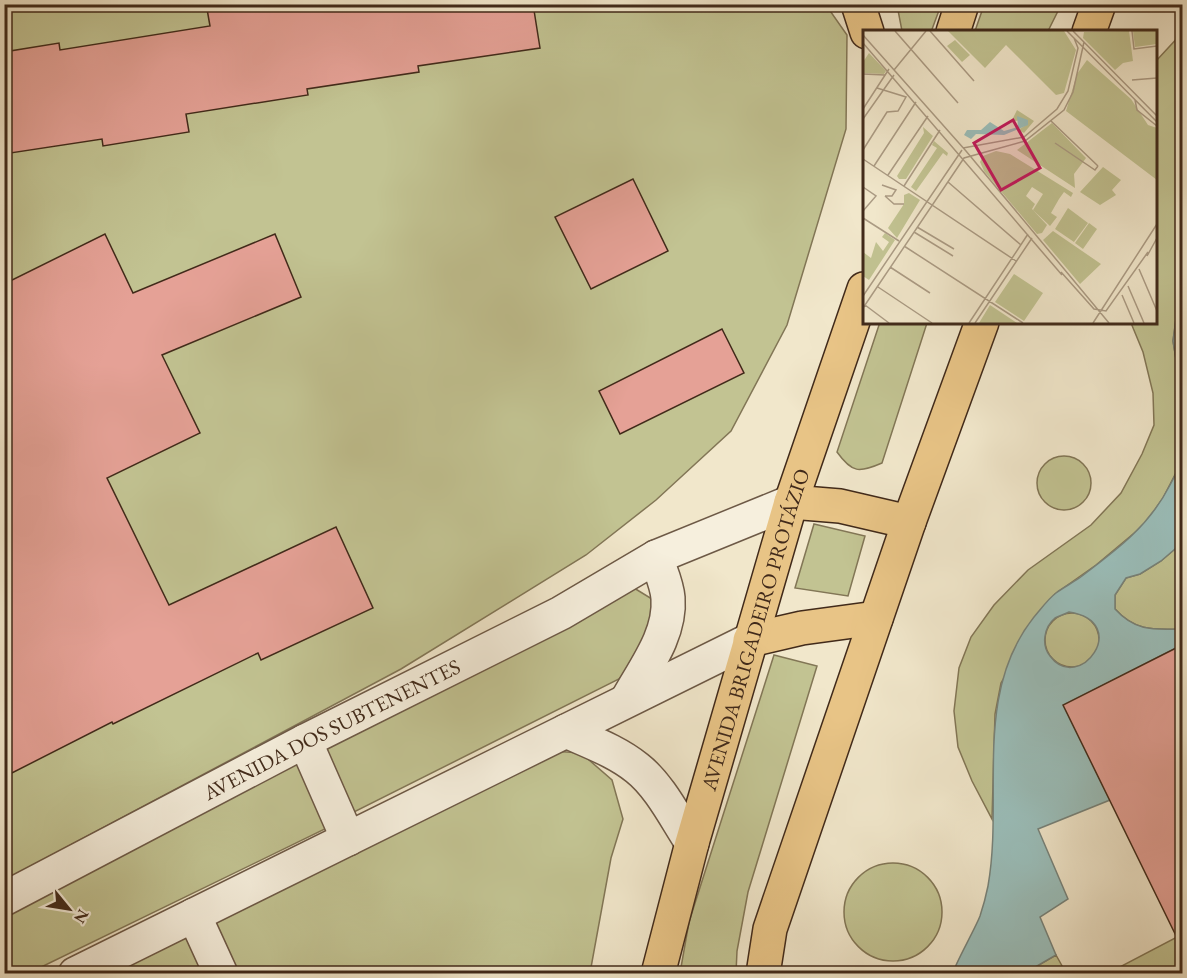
<svg xmlns="http://www.w3.org/2000/svg" width="1187" height="978" font-family="'EB Garamond',serif">
	<style>
		.green { fill: #c2c392; stroke: #827656; stroke-width: 1.5 }
		.water { fill: #9bbfbb; stroke: #77837b; stroke-width: 1.5; fill-rule: evenodd }
		.building { fill: #e5a196; stroke: #412a1a; stroke-width: 1.5 }
		.lines { fill: none; stroke-linecap: round; stroke-linejoin: round }
		.minor-casing { stroke: #6d5946; stroke-width: 36 }
		.major-casing { stroke: #412a1a; stroke-width: 36 }
		.minor { stroke: #f6efdd; stroke-width: 33 }
		.major { stroke: #e8c486; stroke-width: 33 }
		.labels { text-anchor: middle; dominant-baseline: central; stroke-width: 6; stroke-linejoin: round; paint-order: stroke }
		.street-label { font-size: 21px; fill: #412a1a; stroke: #f6efdd }
		.inset-road { fill: none; stroke: #ab9b84; stroke-width: 1.5 }
		.view { fill: #c2185b; fill-opacity: 0.15; stroke: #c2185b; stroke-width: 3 }
		.inset-edge { fill: none; stroke: #412a1a; stroke-width: 3 }
	</style>
	<rect width="100%" height="100%" fill="#f1e7cb"/>
	<filter id="stains"><feTurbulence type="fractalNoise" baseFrequency=".00333" numOctaves="4"/><feColorMatrix values="0 0 0 0 .2 0 0 0 0 .09 0 0 0 0 .02 0 0 0 .5 -.17"/></filter>
	<radialGradient id="worn" r=".72"><stop offset=".6" stop-color="#630" stop-opacity="0"/><stop offset="1" stop-color="#630" stop-opacity=".3"/></radialGradient>
	<!-- green -->
	<path class="green" d="M5,5h821l21,30 -1,94 -59,196 -56,106 -75,69 -70,55 -185,114 -396,211z
		M897,5v-1l44,1 -10,27 -29,-1z
		M984,5v-1l77,1 -13,26h-73z
		M1182,33v260l-3,4 -6,44 9,55 -1,67 -18,35 -18,26 -49,41 -41,29 -54,89 -6,31 -3,105 -20,-38 -14,-34 -4,-36 5,-43 12,-31 23,-32 34,-35 63,-45 30,-32 21,-39 12,-29 -1,-32 -10,-41 -12,-29 25,-1v-261z
		M880,322l47,1 -45,140c-23,10 -30,10 -45,-11z
		M1037 483a27 27 0 1 1 54 0a27 27 0 1 1-54 0Z
		M814,524l51,12 -17,60 -53,-8z
		M1182,543v83l-4,3c-27,1 -44,1 -63,-20v-14l11,-17 14,-4 21,-13z
		M634,588l18,11 5,25 -17,31 -21,24 -269,135 -32,-70z
		M1045 640a27 27 0 1 1 54 0a27 27 0 1 1-54 0Z
		M774,655l43,11 -69,226 -11,59 -1,22h-56l9,-51z
		M552,751l29,2 31,27 11,39 -12,39 -21,115 -479,1z
		M296,759l35,67 -302,147 -24,1v-63z
		M844 912a49 49 0 1 1 98 0a49 49 0 1 1-98 0Z
		M1177,937l5,11v25l-69,1 -1,-3z
		M1056,955l10,18h-41z"/>
	<!-- water -->
	<path class="water" d="M1182,293v103l-9,-55 6,-44z
		M1182,456v87l-21,18 -21,13 -14,4 -11,17v14c19,21 36,21 63,20l4,-3v19l-118,60 46,95 -72,29 30,70 -28,18 16,38 -31,18h-72c0,-5 23,-46 27,-57 3,-9 6,-20 8,-30 16,-90 -16,-191 46,-269 7,-8 14,-18 22,-24 8,-6 18,-11 26,-17 36,-27 67,-50 88,-91 5,-9 10,-19 12,-29zM1069,612c64,10 10,83 -19,44 -9,-11 -6,-29 5,-38 4,-2 10,-4 14,-6z"/>
	<!-- building -->
	<path class="building" d="M234,4h299l7,44 -122,18 1,6 -112,17 1,6 -122,19 3,18 -86,14 -1,-7 -98,15v-102l55,-9 1,7 150,-24 -3,-17z
		M633,179l35,72 -77,38 -36,-72z
		M105,234l28,59 142,-59 26,63 -139,58 38,78 -93,45 62,127 167,-78 37,81 -112,52 -3,-7 -145,71 -1,-2 -108,55v-493z
		M722,329l22,44 -124,61 -21,-43z
		M1182,645v303l-119,-243z"/>
	<g class="lines">
		<!-- minor casing -->
		<g class="minor-casing">
			<g id="minor">
				<path d="M627,700c17,-31 44,-65 41,-102 -1,-14 -8,-28 -12,-41"/>
				<path d="M566,731c24,11 50,20 71,37 23,18 39,51 55,75"/>
				<path d="M305,741l43,98"/>
				<path id="s1" d="M4,899l301,-158 256,-128 95,-56 135,-55"/>
				<path d="M194,915l27,59"/>
				<path d="M75,974l675,-334"/>
			</g>
		</g>
		<!-- major casing -->
		<g class="major-casing">
			<g id="major">
				<path d="M858,4l9,28"/>
				<path d="M953,32l9,-28"/>
				<path d="M1089,32l10,-28"/>
				<path d="M791,502l49,4 69,16"/>
				<path d="M750,640l52,-12 74,-10"/>
				<path id="s2" d="M658,974l34,-131 99,-341 73,-213"/>
				<path d="M763,974l7,-45 139,-407 73,-200"/>
			</g>
		</g>
		<!-- minor -->
		<use href="#minor" class="minor"/>
		<!-- major -->
		<use href="#major" class="major"/>
	</g>
	<g class="labels">
		<!-- street labels -->
		<g class="street-label">
			<text stroke="none"><textPath href="#s2" startOffset="358">AVENIDA BRIGADEIRO PROTÁZIO</textPath></text>
			<text stroke="none"><textPath href="#s1" startOffset="369">AVENIDA DOS SUBTENENTES</textPath></text>
		</g>
	</g>
	<!-- overview -->
	<g transform="translate(863 30)">
		<rect width="294" height="294" fill="#f1e7cb"/>
		<path d="M85,1h116l12,19 -12,43 -8,2 -50,-50 -21,23zM266,1l4,30 -10,2 -8,7 -32,-32 1,-6zM270,1h24v13l-22,3zM92,10l15,15 -8,7 -15,-16zM6,23l17,18 -2,3 -21,-1v-11zM224,30l44,39 17,26 9,3v52l-91,-69 11,-37zM154,80l17,11 -10,12 -6,-3 8,-5 -1,-6 -14,3zM189,93l34,35 -12,16 1,14 -58,-38zM60,97l10,9 -27,43h-7l-2,-3 27,-43zM71,111l14,12 -1,3 -4,-3 -27,38 -5,-4 26,-39 -5,-3zM133,121l14,3 63,39 -2,4 -7,-5 -5,7 -8,14 6,4 -7,9 -17,-16 10,-16 -11,-7 -6,9 9,8 -3,5 15,16 -5,8 -5,1 -53,-63 -4,-9 3,-6zM240,137l18,13 -9,10 4,5 -16,10 -20,-13zM46,163l11,7 -23,38 -9,-10 16,-24v-9zM205,178l20,15 -14,19 -19,-13zM226,193l8,6 -14,20 -8,-6zM190,201l48,33 -21,20 -37,-44zM22,203l10,7 -26,40 -6,-4v-24l8,6 5,-16 7,9 6,-9 -7,-5zM151,244l29,19 -19,28 -29,-19zM127,275l27,18h-38z" fill="#c2c392"/>
		<path d="M154,86l11,4v5l-24,10 -28,-1 -5,5 -7,-4 3,-5h14l9,-8 14,9 14,-4z" fill="#9bbfbb"/>
		<path class="inset-road" d="M32,1l63,72M67,1l44,50M204,1l90,91M210,1l84,85M269,1l2,18 23,-3M0,5l103,116 143,172M0,13l199,232M31,40l32,-39M0,44l22,1M269,50l25,-2M272,70l2,10 20,16M0,79l26,-40M0,89l31,-44M188,91l47,45M192,113l40,27 3,-4M100,118l61,-11 33,-28 11,-18 10,-43 -4,-10M0,120l24,-38 11,-1 8,-14 -29,-9M0,129l153,102M11,136l42,-64M25,145l40,-59M85,152l73,63M19,155l14,5 -4,6h-7M41,156l36,-56M0,157l13,9 -13,15M22,166l9,8h10M0,188l36,23M54,197l37,22M51,202l39,24M41,216l119,77M284,226l10,-18M27,237l40,26M276,239l18,42M198,242l33,37 12,2 42,-59M265,256l16,37M15,257l54,36M259,265l12,28M0,266l99,-146M2,275l24,18M0,278l101,-150 61,-17 39,-31 9,-18 11,-50M106,293l59,-89M112,293l57,-85M230,293l64,-99"/>
		<path class="view" d="M150,90l27,48 -39,22 -27,-47z"/>
		<rect width="294" height="294" class="inset-edge"/>
	</g>
	<!-- margin -->
	<rect width="1187" height="978" fill="none" stroke="#f1e7cb" stroke-width="24"/>
	<rect x="6" y="6" width="1175" height="966" fill="none" stroke="#412a1a" stroke-width="3"/>
	<rect x="12" y="12" width="1163" height="954" fill="none" stroke="#412a1a" stroke-width="1.5"/>
	<!-- north arrow -->
	<g transform="translate(69 909) rotate(120)" stroke="#f6efdd" stroke-width="4.5" paint-order="stroke">
	<path d="M0-4.5L10 22L0 15L-10 22Z" fill="#412a1a"/>
	<text y="-9" font-size="16" font-weight="bold" text-anchor="middle" fill="#412a1a">N</text>
	</g>
	<rect width="100%" height="100%" filter="url(#stains)"/>
	<rect width="100%" height="100%" fill="url(#worn)"/>
</svg>
